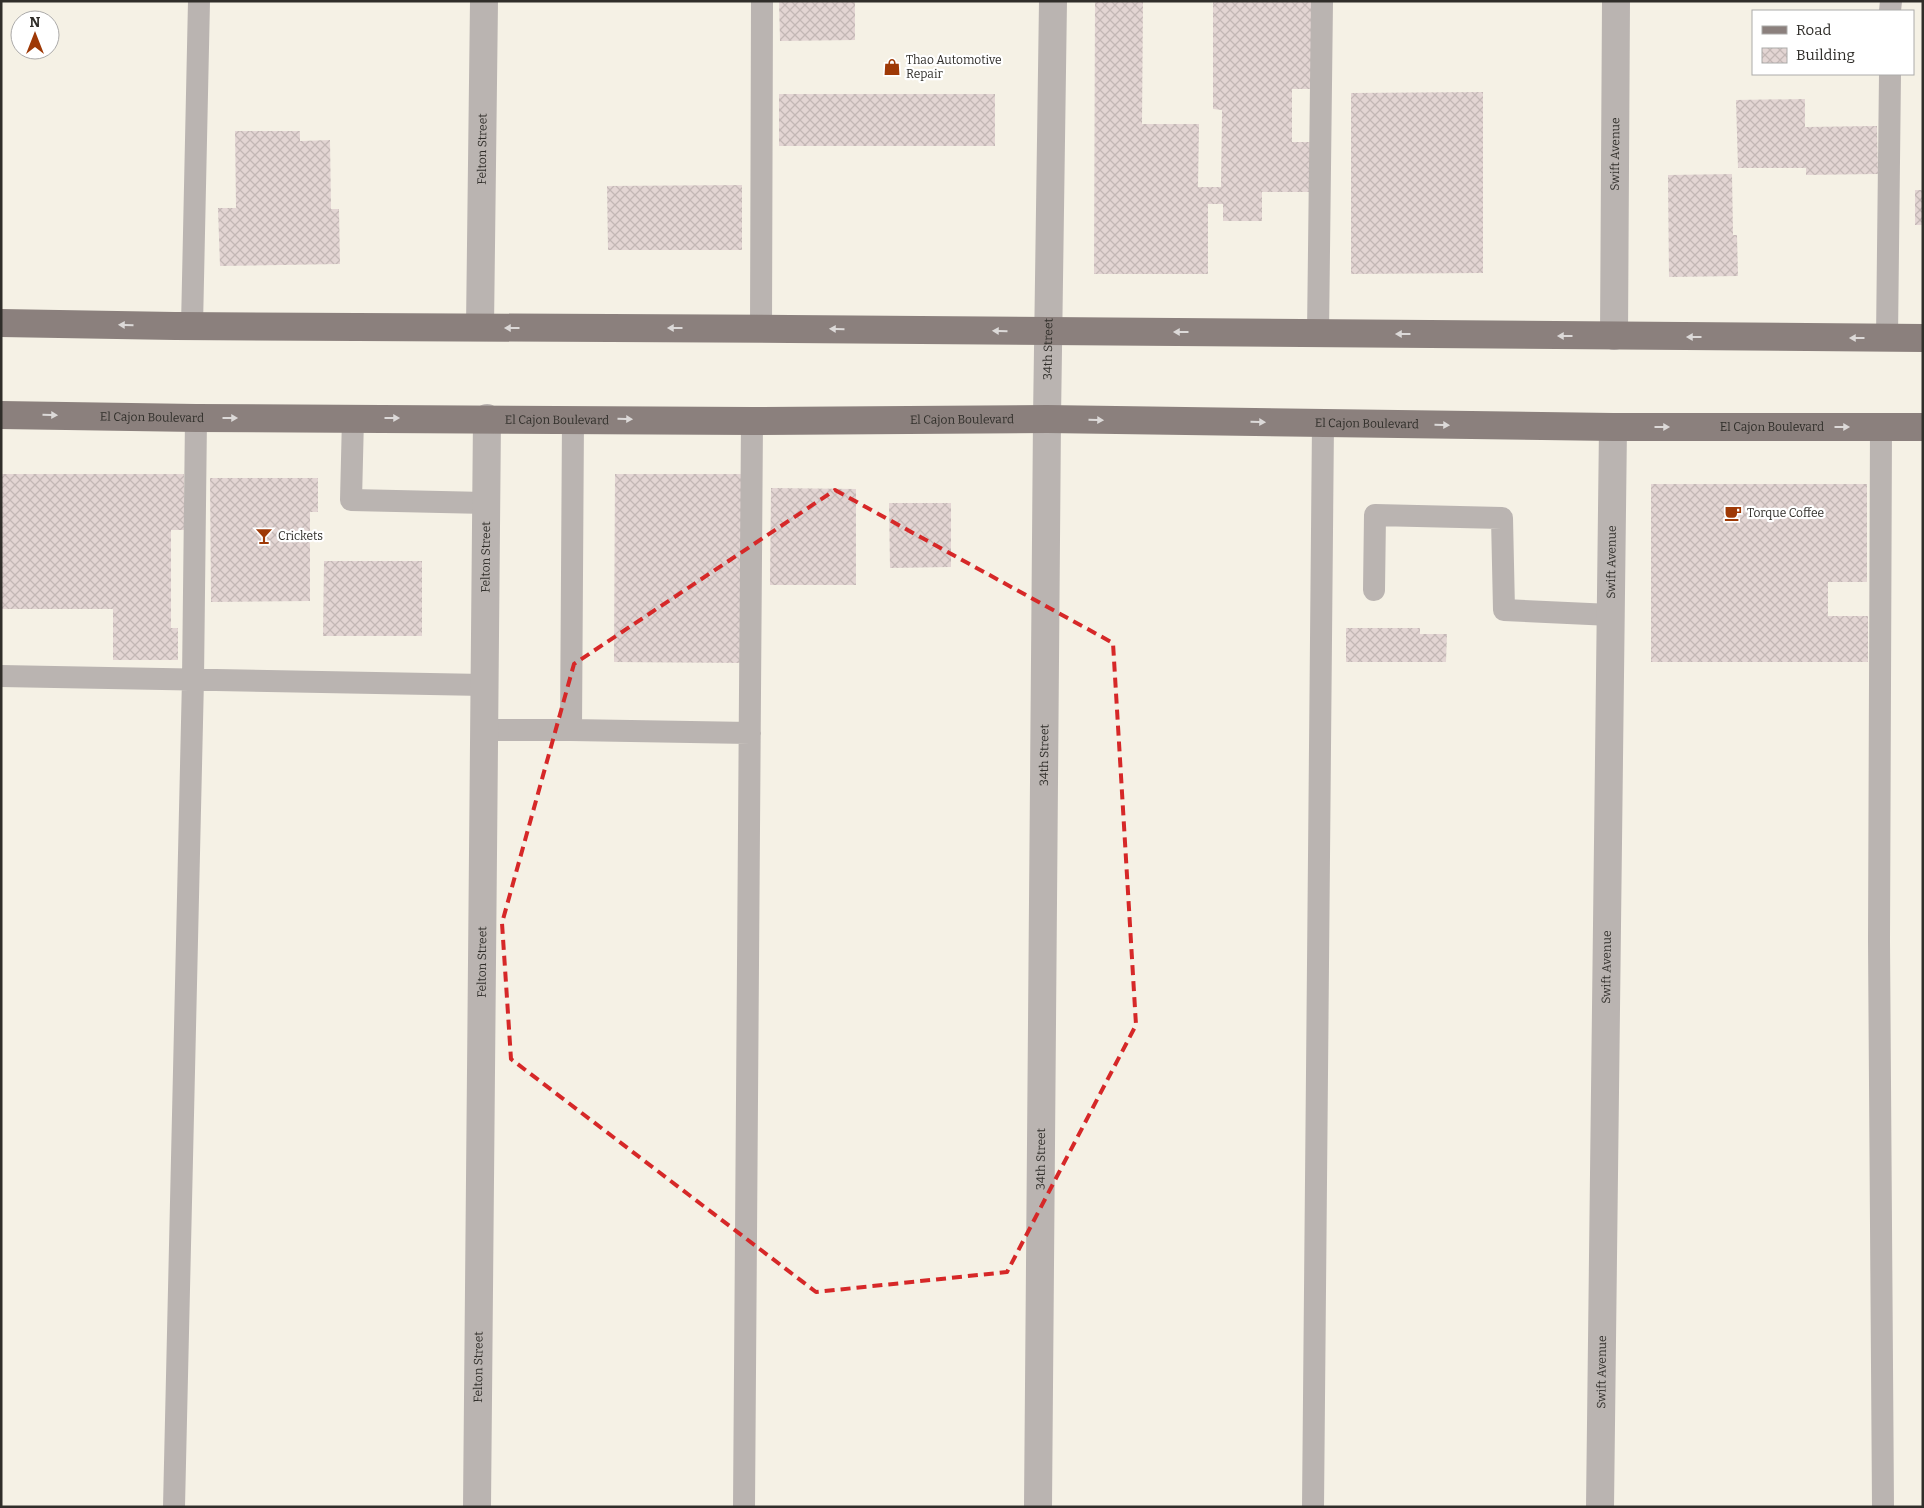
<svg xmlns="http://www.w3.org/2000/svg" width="1924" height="1508" font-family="Bitter,serif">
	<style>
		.building { fill: url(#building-cross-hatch) }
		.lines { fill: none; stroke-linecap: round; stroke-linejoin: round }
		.lane { stroke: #bab4b1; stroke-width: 22 }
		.street { stroke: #bab4b1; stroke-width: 28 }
		.primary { stroke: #8b807d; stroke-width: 28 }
		.oneway { fill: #dcd9d8 }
		.marked { fill: none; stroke: #d62828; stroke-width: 4; stroke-dasharray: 10 6; stroke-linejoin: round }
		.labels { text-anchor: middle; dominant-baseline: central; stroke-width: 4.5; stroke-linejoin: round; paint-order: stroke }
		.poi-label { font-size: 12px; fill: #302e2a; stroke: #fff; text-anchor: start }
		.street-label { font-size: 12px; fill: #302e2a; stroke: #fff }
	</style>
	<defs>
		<pattern id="building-cross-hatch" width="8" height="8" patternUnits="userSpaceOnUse" patternTransform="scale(1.25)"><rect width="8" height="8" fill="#e3d5d3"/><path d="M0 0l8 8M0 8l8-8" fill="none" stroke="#c3b7b5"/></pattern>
	</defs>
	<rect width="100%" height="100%" fill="#f5f1e5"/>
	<!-- building -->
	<path class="building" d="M779,1h76v39l-75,1z
		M1095,1h48l-1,123h57l-1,63h23l1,-77 -9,-1v-108h102v88h-23v53h22v50h-52v29h-39v-17h-15v70h-114z
		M1483,92v181l-132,1v-181z
		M779,94h216v52h-216z
		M1805,99v28l72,-1 1,48 -72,1v-7h-68l-2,-68z
		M235,131h65v10l30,-1 1,69h8l1,55 -120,2 -2,-58h18z
		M1732,174l1,61h4l1,41 -69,1 -1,-102z
		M742,185v65h-134l-1,-64z
		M1915,190h8v35h-8z
		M1,474h183v56h-13v98h7v32h-65v-51h-112z
		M615,474h132v189l-133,-1z
		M210,478h108v34h-8v89l-99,1z
		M1651,484h216v98h-39v34h40v46h-217z
		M771,488l85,1v96h-86z
		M889,503h62v64l-61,1z
		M324,561h98v75h-99z
		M1346,628h74v6h27l-1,28h-100z"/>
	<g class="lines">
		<!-- lane -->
		<path class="lane" d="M1890,11l1,-10
			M192,326l7,-325
			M761,329l1,-328
			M1318,334l4,-333
			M1887,338l3,-264
			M353,418l-2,82 135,3
			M573,419l-2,311 179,3
			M1881,427l-2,514 4,566
			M1374,590l1,-75 127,3 2,92 107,5
			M1,676l483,9
			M484,730h87
			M174,1507l19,-828 3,-261
			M744,1507l8,-1086
			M1313,1507l10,-1084"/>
		<!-- street -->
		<g class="street">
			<path id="s1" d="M480,327l4,-326"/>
			<path id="s2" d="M1614,336l2,-335"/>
			<path id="s3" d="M477,1507l10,-1089"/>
			<path id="s4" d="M1038,1507l9,-1088 6,-418"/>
			<path id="s5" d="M1600,1507l13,-1080"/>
		</g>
		<!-- primary -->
		<g class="primary">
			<path d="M1,323l174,3 615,3 1133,9"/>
			<path id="s6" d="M1,415l195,3 556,3 295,-2 566,8h310"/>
		</g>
	</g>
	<!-- one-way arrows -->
	<defs><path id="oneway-solid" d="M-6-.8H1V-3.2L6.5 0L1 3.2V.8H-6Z" transform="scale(1.25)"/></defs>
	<g class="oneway">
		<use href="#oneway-solid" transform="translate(126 325) rotate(-179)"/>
		<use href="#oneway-solid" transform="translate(512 328) rotate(-180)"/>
		<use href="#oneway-solid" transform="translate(675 328) rotate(-180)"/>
		<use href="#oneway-solid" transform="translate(837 329) rotate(-179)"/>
		<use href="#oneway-solid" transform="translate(1000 331) rotate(-179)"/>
		<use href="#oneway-solid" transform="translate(1181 332) rotate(-180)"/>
		<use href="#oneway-solid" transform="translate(1403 334) rotate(-180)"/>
		<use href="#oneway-solid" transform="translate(1565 336) rotate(-180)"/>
		<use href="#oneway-solid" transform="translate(1694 337) rotate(-180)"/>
		<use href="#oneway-solid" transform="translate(1857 338) rotate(-180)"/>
		<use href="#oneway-solid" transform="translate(50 415) rotate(1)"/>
		<use href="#oneway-solid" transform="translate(230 418)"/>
		<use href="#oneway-solid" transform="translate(392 418)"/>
		<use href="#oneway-solid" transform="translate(625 419) rotate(1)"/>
		<use href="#oneway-solid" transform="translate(1096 420) rotate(1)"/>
		<use href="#oneway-solid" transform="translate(1258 422) rotate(1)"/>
		<use href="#oneway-solid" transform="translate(1442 425) rotate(1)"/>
		<use href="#oneway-solid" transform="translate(1662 427)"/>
		<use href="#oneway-solid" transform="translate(1842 427)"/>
	</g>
	<!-- marked area -->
	<path class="marked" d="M835,490l278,153 23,382 -129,247 -191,20 -305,-233 -9,-136 72,-259z"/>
	<!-- icons -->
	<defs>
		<g id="shop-bare" transform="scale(1.35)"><path d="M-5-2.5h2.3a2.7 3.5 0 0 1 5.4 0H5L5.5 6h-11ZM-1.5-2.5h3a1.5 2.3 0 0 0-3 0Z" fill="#9e3906" stroke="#fff" stroke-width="2.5" paint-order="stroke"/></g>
		<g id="cafe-bare" transform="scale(1.35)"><path d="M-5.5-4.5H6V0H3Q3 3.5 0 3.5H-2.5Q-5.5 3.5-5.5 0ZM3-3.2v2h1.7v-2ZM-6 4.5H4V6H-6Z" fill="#9e3906" stroke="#fff" stroke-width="2.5" paint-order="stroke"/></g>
		<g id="bar-bare" transform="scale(1.35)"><path d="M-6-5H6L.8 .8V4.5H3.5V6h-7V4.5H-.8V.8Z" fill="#9e3906" stroke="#fff" stroke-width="2.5" paint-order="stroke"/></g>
	</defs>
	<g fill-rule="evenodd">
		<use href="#shop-bare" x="892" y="67"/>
		<use href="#cafe-bare" x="1733" y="513"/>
		<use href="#bar-bare" x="264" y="536"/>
	</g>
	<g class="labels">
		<!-- poi labels -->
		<g class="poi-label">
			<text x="906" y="60">Thao Automotive<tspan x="906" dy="14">Repair</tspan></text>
			<text x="1747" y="513">Torque Coffee</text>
			<text x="278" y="536">Crickets</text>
		</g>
		<!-- street labels -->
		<g class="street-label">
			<text stroke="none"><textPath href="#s1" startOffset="178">Felton Street</textPath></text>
			<text stroke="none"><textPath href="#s2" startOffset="182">Swift Avenue</textPath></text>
			<text stroke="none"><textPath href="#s4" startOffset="1158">34th Street</textPath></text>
			<text stroke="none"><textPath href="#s6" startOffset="151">El Cajon Boulevard</textPath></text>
			<text stroke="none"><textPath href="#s6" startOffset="556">El Cajon Boulevard</textPath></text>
			<text stroke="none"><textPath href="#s6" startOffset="961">El Cajon Boulevard</textPath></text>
			<text stroke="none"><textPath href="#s6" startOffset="1366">El Cajon Boulevard</textPath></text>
			<text stroke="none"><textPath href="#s6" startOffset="1771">El Cajon Boulevard</textPath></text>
			<text stroke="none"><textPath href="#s3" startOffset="950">Felton Street</textPath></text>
			<text stroke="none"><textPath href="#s5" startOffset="945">Swift Avenue</textPath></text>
			<text stroke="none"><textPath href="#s4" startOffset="752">34th Street</textPath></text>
			<text stroke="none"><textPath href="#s3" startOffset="545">Felton Street</textPath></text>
			<text stroke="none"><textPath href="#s5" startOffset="540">Swift Avenue</textPath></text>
			<text stroke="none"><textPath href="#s4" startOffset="348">34th Street</textPath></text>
			<text stroke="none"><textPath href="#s3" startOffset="140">Felton Street</textPath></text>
			<text stroke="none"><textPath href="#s5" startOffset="135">Swift Avenue</textPath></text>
		</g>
	</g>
	<!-- border -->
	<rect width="1924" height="1508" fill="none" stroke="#302e2a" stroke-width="5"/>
	<!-- legend -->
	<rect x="1752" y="10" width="162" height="65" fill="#ffffff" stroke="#acabaa"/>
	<rect x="1762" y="26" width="25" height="8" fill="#8b807d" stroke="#acabaa"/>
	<text x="1796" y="35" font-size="15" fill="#302e2a">Road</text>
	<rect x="1762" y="48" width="25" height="15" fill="url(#building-cross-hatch)" stroke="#acabaa"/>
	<text x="1796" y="60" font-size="15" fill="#302e2a">Building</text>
	<!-- north arrow -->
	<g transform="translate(35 35)"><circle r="24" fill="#ffffff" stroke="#acabaa"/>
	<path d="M0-4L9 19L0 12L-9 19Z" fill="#9e3906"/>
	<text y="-8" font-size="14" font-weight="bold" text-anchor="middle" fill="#302e2a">N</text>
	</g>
</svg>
